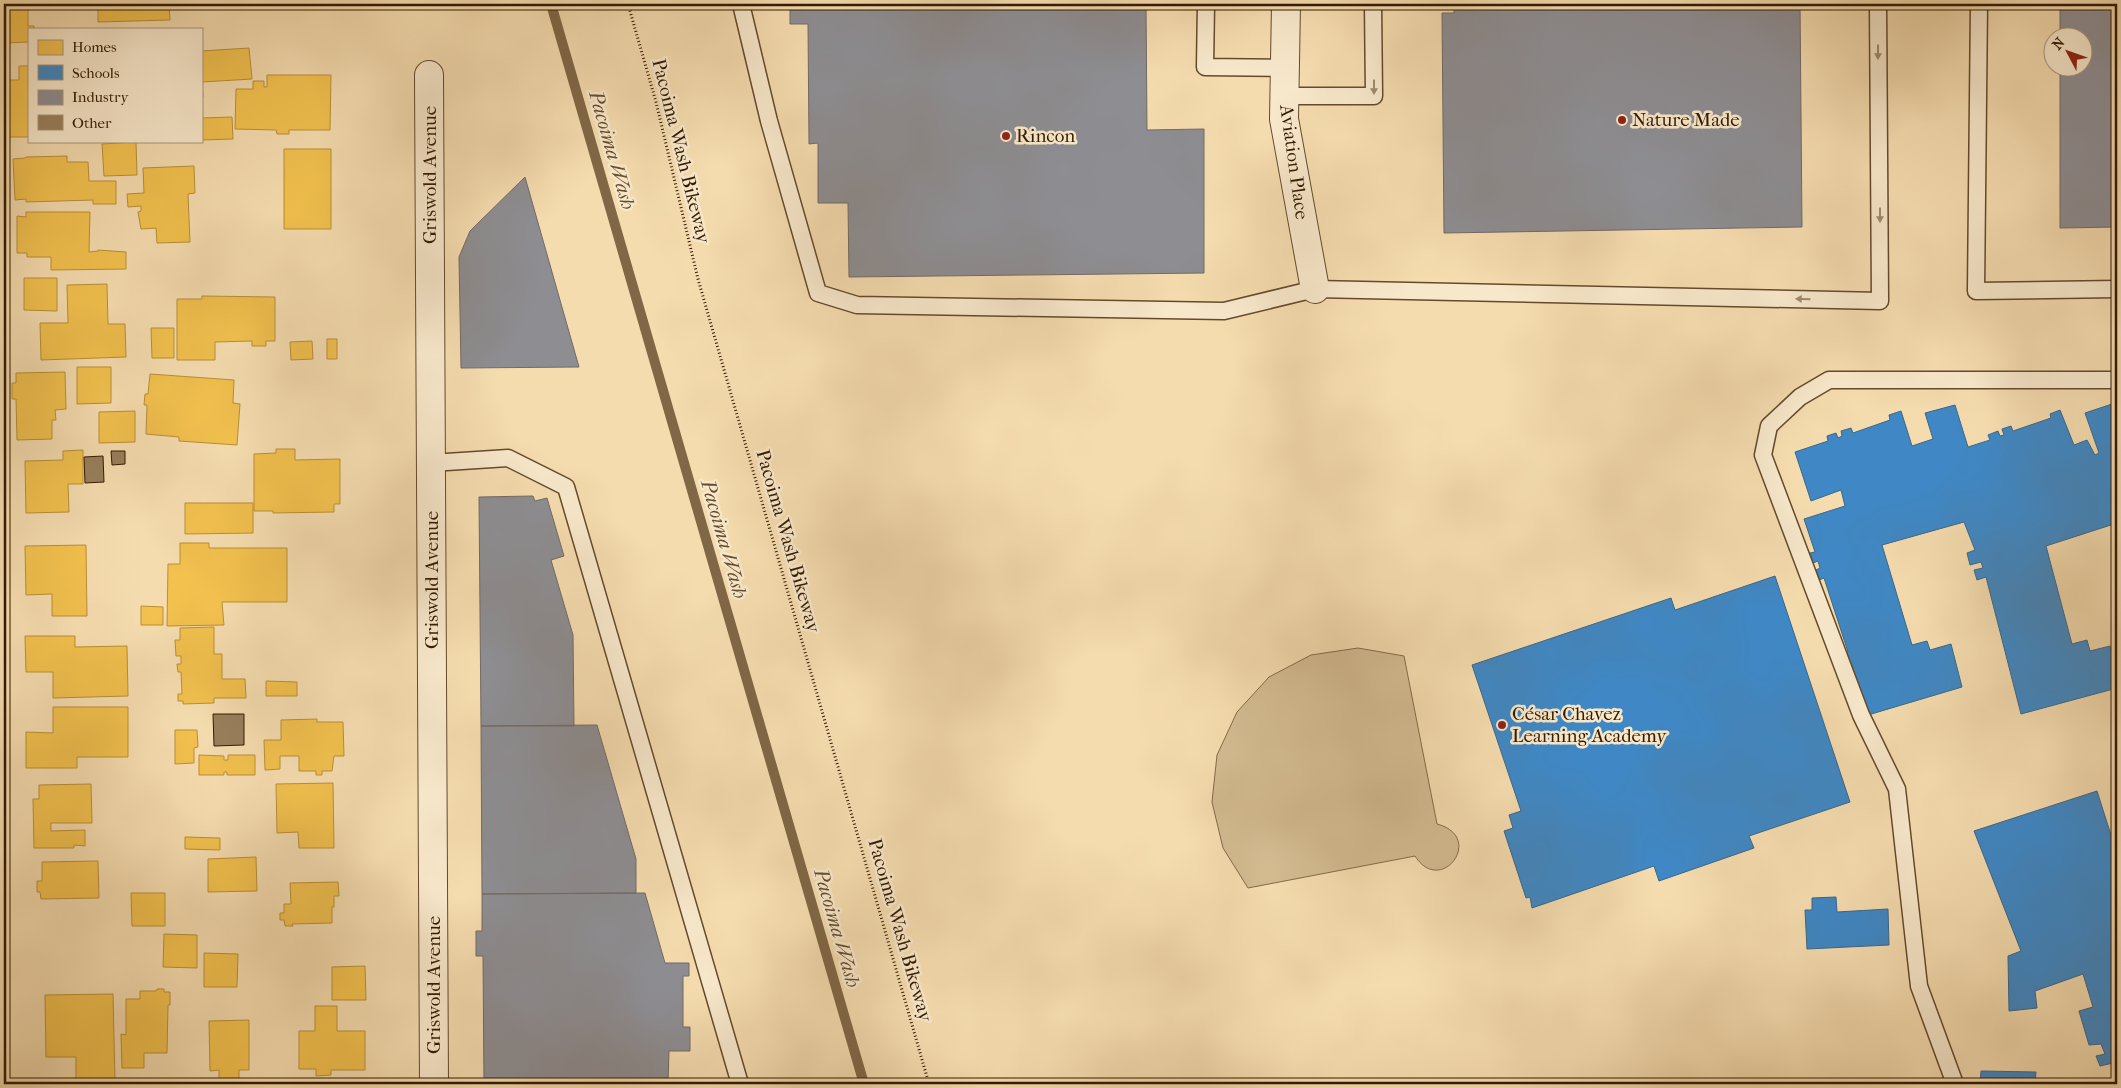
<svg xmlns="http://www.w3.org/2000/svg" width="2121" height="1088" font-family="'IM FELL French Canon',serif">
	<style>
		.green { fill: #d4bb91; stroke: #846a48 }
		.homes { fill: #f2c14e; stroke: #b98f37 }
		.schools { fill: #3f88c5; stroke: #3b678a }
		.industry { fill: #8d8d92; stroke: #726a66 }
		.lines { fill: none; stroke-linecap: round; stroke-linejoin: round }
		.stream { stroke: #806746; stroke-width: 10 }
		.building { fill: #987f5b; stroke: #331a00 }
		.service-casing { stroke: #644a2c; stroke-width: 19 }
		.minor-casing { stroke: #644a2c; stroke-width: 30 }
		.path { stroke: #331a00; stroke-width: 3; stroke-dasharray: 1 2.5; stroke-linecap: butt }
		.service { stroke: #f8e8cb; stroke-width: 16 }
		.minor { stroke: #f8e8cb; stroke-width: 28 }
		.oneway { fill: #9f8b70 }
		.poi-dot { fill: #8f2418; stroke: #f8e8cb; stroke-width: 2 }
		.labels { text-anchor: middle; dominant-baseline: central; stroke-width: 5; stroke-linejoin: round; paint-order: stroke }
		.poi-label { font-size: 19px; fill: #331a00; stroke: #f8e8cb; text-anchor: start }
		.street-label { font-size: 19px; fill: #331a00; stroke: #f8e8cb }
		.water-label { font-size: 20px; font-style: italic; fill: #664d2e; stroke: #f8e8cb }
	</style>
	<rect width="100%" height="100%" fill="#f5dcaf"/>
	<filter id="stains"><feTurbulence type="fractalNoise" baseFrequency=".004" numOctaves="4"/><feColorMatrix values="0 0 0 0 .2 0 0 0 0 .09 0 0 0 0 .02 0 0 0 .5 -.17"/></filter>
	<radialGradient id="worn" r=".72"><stop offset=".6" stop-color="#630" stop-opacity="0"/><stop offset="1" stop-color="#630" stop-opacity=".3"/></radialGradient>
	<!-- green -->
	<path class="green" d="M1358,648l46,8 33,168c49,13 4,73 -22,32l-167,32 -25,-40 -11,-46 5,-47 20,-43 32,-35 42,-22z"/>
	<!-- homes -->
	<path class="homes" d="M11,4h69v3l-69,-1z
		M98,4h71l1,16 -72,2z
		M4,8h24v18h6v3h-5v13l-25,1z
		M249,48l3,31 -50,3 1,15h-2v-46z
		M19,66h10v71h-24l-1,-57h15z
		M267,75h64l-1,55h-41v4h-12l-1,-4 -41,-1 1,-40h17v-8h11v6h3z
		M232,117l1,22 -32,1v-22z
		M136,142l1,33 -33,1 -2,-32z
		M284,149h47v80h-47z
		M67,156v6h21l1,19h27v23h-23v-4l-67,2v-3l-11,1 -2,-41 12,-1 1,-1z
		M194,166l1,27 -7,1 2,48 -33,1 -1,-15 -15,1 -3,-17 3,-1v-5l-13,1 -1,-13 17,-1 -1,-25z
		M26,212h64l-1,40 9,-1v-1l28,2v17l-75,1v-13h-24v-4h-10v-37l9,1z
		M24,278h33v33l-33,-1z
		M107,284l1,40h17l1,33 -85,3 -1,-37h28l-1,-38z
		M202,296l73,1v44h-9v5h-14v-5l-37,1v18h-38v-61h25z
		M151,328h23v30h-22z
		M327,339h10v20h-10z
		M312,341l1,18 -22,1 -1,-18z
		M77,367h34v36l-34,1z
		M65,372l1,37 -11,1 1,10h-4v19l-35,1 -1,-41h-4v-16h4v-10z
		M150,374l84,6 -1,23 7,1 -3,41 -58,-4v-4l-33,-3 1,-29h-3l1,-11h3z
		M135,411v31l-36,1v-31z
		M276,449h19v11l45,-1v45h-6v8l-61,1v-2h-19v-57l22,-1z
		M83,450v34h-15l1,28 -43,1 -1,-52 38,-1v-9z
		M185,503h68v30l-68,1z
		M180,543h29v5h78v54h-65l2,23 -57,1 1,-62h12z
		M86,545l1,71h-35v-22l-26,1 -1,-49z
		M141,606l22,1v18h-22z
		M214,627v27h8v25h23l1,19h-32v5l-31,1v-3h-5v-7h4l-1,-22h-3l-1,-8h4v-8h-5l-1,-16h5v-12z
		M25,636h50v11l52,-1 1,50 -75,2v-26h-27z
		M266,681l31,1v14h-31z
		M53,707h75v50h-51v11h-51v-36l27,1z
		M317,719v3h26l1,34h-10l-2,15h-10v4h-6v-4h-17v-15h-19v13l-15,1 -1,-30h17v-20z
		M175,730h22l1,17 -4,1v15l-19,1z
		M199,755l25,1v4h4v-5h27v20h-28v-3h-3v3h-25z
		M333,783l1,65h-35l-1,-16 -21,1 -1,-49z
		M91,784l1,39h-41v8l34,-1v16l-11,-1v3h-40l-1,-49h6v-14z
		M185,837l35,1v12l-35,-1z
		M256,857l1,34 -49,1v-33z
		M98,861l1,37 -58,1 -1,-7h-3v-11h5v-19z
		M338,882l1,14h-5v11h-2v16l-40,1 1,2h-8l-1,-6h-4v-7h4v-9h7l-1,-21z
		M131,893h34v33h-33z
		M164,934l33,1v33l-34,-1z
		M204,953l34,1 -1,33h-33z
		M365,966l1,34h-34v-33z
		M157,989h7v3h6v13h-2l-1,48h-23v15h-22l-1,-34 5,1v-36h14v-8h16z
		M113,994l2,87h-39v-24h-30l-1,-62z
		M315,1006h22v25h28v39h-34v5l-15,1v-7h-17v-38h16z
		M249,1020v50h-10v11h-20v-11l-9,1 -1,-50z"/>
	<!-- schools -->
	<path class="schools" d="M2115,403l2,6v114l-71,23 26,98 15,-4 3,11 20,-5 7,29v13l-96,26 -35,-137 -9,3 -3,-10 9,-2 -2,-6 -11,3 -3,-12 8,-3 -11,-28 -82,23 30,100 15,-4 3,9 21,-6 11,43 -94,28 -12,-37 -3,1 -3,-10 3,-1 -2,-5 -5,1 -3,-10 5,-2 -24,-74 -5,2 -3,-10 4,-2 -2,-7 -5,2 -3,-10 5,-1 -11,-33 41,-13 -4,-16 -30,11 -16,-49 33,-11 -1,-5 9,-3 2,5 4,-2 -1,-5 10,-3 2,5 37,-13 -1,-5 12,-4 11,35 21,-7 -8,-26 30,-8 13,42 22,-7 -2,-5 10,-4 2,5 4,-1 -2,-6 9,-3 2,5 38,-13 -1,-4 10,-4 14,35 13,-5 8,15 4,-2 -14,-40z
		M1775,576l75,226 -101,34 5,12 -95,33 -5,-15 -122,42 -2,-11 -4,1 -22,-67 9,-3 -4,-13 12,-4 -49,-146 199,-67 4,12z
		M2097,791l20,63v217l-4,-8 -13,3 -4,-10 9,-2 -4,-10 -12,1 -10,-34 14,-4 -10,-33 -48,17 2,17 -28,3 -1,-55 13,-5 -47,-120z
		M1836,897l1,15 51,-3 1,36 -82,4 -2,-39h7v-12z
		M1981,1071l55,1 -1,12h-55z"/>
	<!-- industry -->
	<path class="industry" d="M790,4h356l1,126 57,-1v144l-355,4 -1,-74h-30v-60l-9,1 -1,-120h-18z
		M1454,4h346l2,223 -358,6 -2,-220h12z
		M2060,4h57v223l-57,1v-160h24v-30h-24z
		M525,177l54,190 -118,1 -2,-111 11,-26z
		M533,496l2,5 12,-3 17,58 -13,4 22,75 1,91h-93l-2,-229z
		M597,725l39,134v34l-154,1 -1,-168z
		M645,893l20,70h24v13h-6v51h7v24h-21l-1,33h-184l-1,-128h-7v-25h6v-37z"/>
	<g class="lines">
		<!-- stream -->
		<path class="stream" d="M551,4l313,1080"/>
	</g>
	<!-- building -->
	<path class="building" d="M111,451h14v13l-13,1z
		M103,456l1,26 -19,1 -1,-26z
		M213,714h31v31l-30,1z"/>
	<g class="lines">
		<!-- service casing -->
		<g class="service-casing">
			<path id="service" d="M741,4l28,117 49,172 39,12 367,6 91,-22 565,12 -2,-297
				M1206,4l-1,63 80,1
				M1979,4l-3,287 141,-2
				M1284,96h90l-1,-92
				M431,463l77,-5 58,29 174,597
				M1955,1084l-36,-98 -22,-197 -36,-74 -98,-260 6,-29 31,-29 29,-17h288"/>
		</g>
		<!-- minor casing -->
		<g class="minor-casing">
			<path id="minor" d="M1286,4l-2,115 31,170
				M429,75l5,1009"/>
		</g>
		<!-- path -->
		<path class="path" d="M628,4l28,98 42,177 231,805"/>
		<!-- service -->
		<use href="#service" class="service"/>
		<!-- minor -->
		<use href="#minor" class="minor"/>
	</g>
	<!-- one-way arrows -->
	<defs><path id="oneway-solid" d="M-6-.8H1V-3.2L6.5 0L1 3.2V.8H-6Z" transform="scale(1.25)"/></defs>
	<g class="oneway">
		<use href="#oneway-solid" transform="translate(1878 52) rotate(90)"/>
		<use href="#oneway-solid" transform="translate(1374 87) rotate(90)"/>
		<use href="#oneway-solid" transform="translate(1880 215) rotate(90)"/>
		<use href="#oneway-solid" transform="translate(1803 299) rotate(-179)"/>
	</g>
	<!-- markers -->
	<g class="poi-dot">
		<circle cx="1622" cy="120" r="5"/>
		<circle cx="1006" cy="136" r="5"/>
		<circle cx="1502" cy="725" r="5"/>
	</g>
	<g class="labels">
		<!-- poi labels -->
		<g class="poi-label">
			<text x="1632" y="120">Nature Made</text>
			<text x="1016" y="136">Rincon</text>
			<text x="1512" y="714">César Chavez<tspan x="1512" dy="22">Learning Academy</tspan></text>
		</g>
		<!-- street labels -->
		<g class="street-label">
			<text transform="translate(681 151) rotate(76)">Pacoima Wash Bikeway</text>
			<text transform="translate(1294 162) rotate(82)">Aviation Place</text>
			<text transform="translate(430 175) rotate(-90)">Griswold Avenue</text>
			<text transform="translate(788 541) rotate(74)">Pacoima Wash Bikeway</text>
			<text transform="translate(432 580) rotate(-90)">Griswold Avenue</text>
			<text transform="translate(900 930) rotate(74)">Pacoima Wash Bikeway</text>
			<text transform="translate(434 985) rotate(-90)">Griswold Avenue</text>
		</g>
		<!-- water labels -->
		<g class="water-label">
			<text transform="translate(612 150) rotate(74)">Pacoima Wash</text>
			<text transform="translate(724 539) rotate(74)">Pacoima Wash</text>
			<text transform="translate(837 928) rotate(74)">Pacoima Wash</text>
		</g>
	</g>
	<!-- margin -->
	<rect width="2121" height="1088" fill="none" stroke="#f5dcaf" stroke-width="20"/>
	<rect x="5" y="5" width="2111" height="1078" fill="none" stroke="#331a00" stroke-width="2.5"/>
	<rect x="10" y="10" width="2101" height="1068" fill="none" stroke="#331a00"/>
	<!-- legend -->
	<rect x="28" y="28" width="175" height="115" fill="#f8e8cb" stroke="#a9967a"/>
	<rect x="38" y="40" width="25" height="15" fill="#f2c14e" stroke="#a9967a"/>
	<text x="72" y="52" font-size="15" fill="#331a00">Homes</text>
	<rect x="38" y="65" width="25" height="15" fill="#3f88c5" stroke="#a9967a"/>
	<text x="72" y="78" font-size="15" fill="#331a00">Schools</text>
	<rect x="38" y="90" width="25" height="15" fill="#8d8d92" stroke="#a9967a"/>
	<text x="72" y="102" font-size="15" fill="#331a00">Industry</text>
	<rect x="38" y="115" width="25" height="15" fill="#987f5b" stroke="#a9967a"/>
	<text x="72" y="128" font-size="15" fill="#331a00">Other</text>
	<!-- north arrow -->
	<g transform="translate(2068 52) rotate(311)"><circle r="24" fill="#f8e8cb" stroke="#a9967a"/>
	<path d="M0-4L9 19L0 12L-9 19Z" fill="#8f2418"/>
	<text y="-8" font-size="14" font-weight="bold" text-anchor="middle" fill="#331a00">N</text>
	</g>
	<rect width="100%" height="100%" filter="url(#stains)"/>
	<rect width="100%" height="100%" fill="url(#worn)"/>
</svg>
